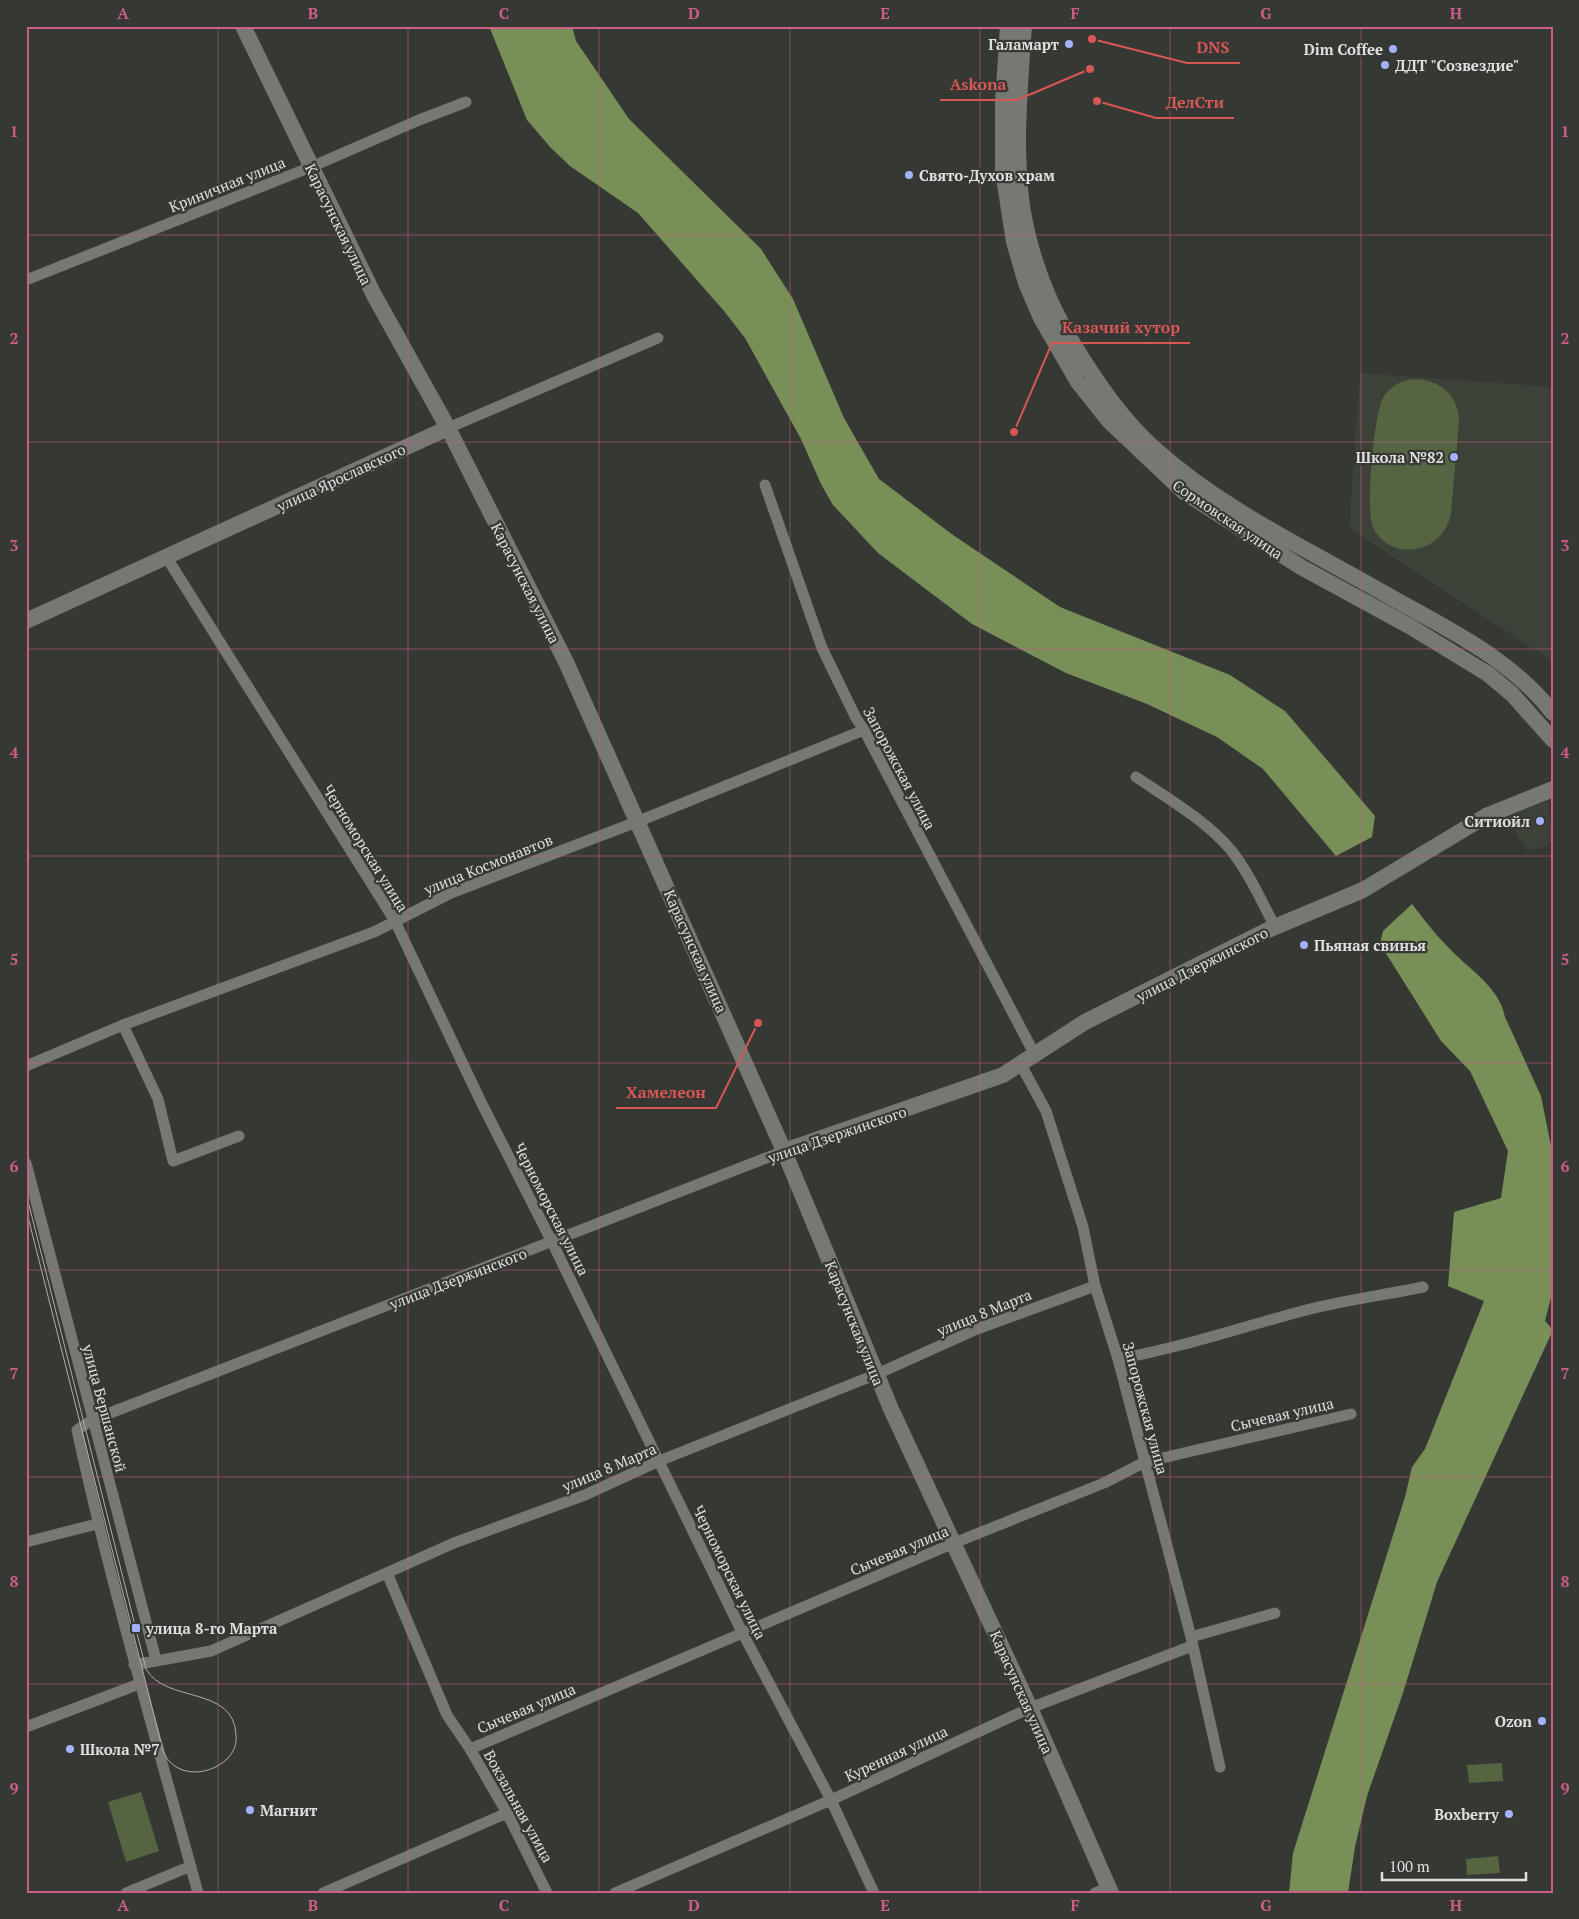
<svg xmlns="http://www.w3.org/2000/svg" width="1579" height="1919" font-family="'PT Serif',serif">
	<style>
		.built { fill: #3d4238 }
		.green { fill: #566541 }
		.water { fill: #798f58 }
		.lines { fill: none; stroke-linecap: round; stroke-linejoin: round }
		.street { stroke: #767873; stroke-width: 11 }
		.secondary { stroke: #767873; stroke-width: 16 }
		.tram { stroke: #adaeab; stroke-width: 1 }
		.grid { fill: none; stroke: #cc5e88; stroke-width: 1; stroke-opacity: 0.55 }
		.poi-dot { fill: #a5b1fc; stroke: #363834; stroke-width: 2 }
		.labels { text-anchor: middle; dominant-baseline: central; stroke-width: 4.5; stroke-linejoin: round; paint-order: stroke }
		.poi-label { font-size: 15px; font-weight: bold; fill: #dfe0dd; stroke: #363834; text-anchor: end }
		.street-label { font-size: 15px; fill: #dfe0dd; stroke: #363834 }
		.leader { fill: none; stroke: #d85655; stroke-width: 2 }
		.callout-dot { fill: #d85655; stroke: #363834; stroke-width: 2 }
		.callout-label { font-size: 16px; text-anchor: middle; font-weight: bold; fill: #d85655; stroke: #363834; stroke-width: 4.5; stroke-linejoin: round; paint-order: stroke }
		.neatline { fill: none; stroke: #cc5e88; stroke-width: 2 }
		.grid-label { font-size: 16px; text-anchor: middle; font-weight: bold; fill: #cc5e88 }
	</style>
	<rect width="100%" height="100%" fill="#363834"/>
	<!-- built -->
	<path class="built" d="M1360,373l193,14v275l-204,-134z
		M1548,801l5,43 -25,7 -11,-15 -5,-23z"/>
	<!-- green -->
	<path class="green" d="M1412,379c27,0 47,15 47,43l-8,91c-6,40 -61,51 -78,14 -8,-16 1,-117 11,-131 7,-10 17,-15 28,-17z
		M1502,1763l1,18 -34,2 -2,-18z
		M141,1792l18,59 -33,11 -18,-60z
		M1498,1856l2,17 -33,2 -1,-16z"/>
	<!-- water -->
	<path class="water" d="M489,26h83l4,15 53,78 132,130 32,50 51,119 35,61 74,56 107,72 170,68 55,36 90,105 -3,21 -36,19 -73,-87 -46,-32 -70,-33 -81,-31 -94,-49 -94,-71 -45,-48 -12,-21 -20,-45 -56,-101 -21,-27 -86,-98 -68,-47 -19,-18 -24,-28z
		M1412,904c11,14 22,29 35,42 20,22 53,41 58,71l36,79 12,60v134l-8,31 8,9 -116,252 -34,111 -36,103 -12,51 -7,46h-59l4,-40 112,-356 7,-30 13,-18 59,-148 -36,-15 6,-74 47,-14 7,-47 -38,-80 -29,-30 -61,-97 3,-13z"/>
	<g class="lines">
		<!-- street -->
		<path class="street" d="M26,280l285,-113 108,-47 47,-18
			M448,428l210,-90
			M765,485l57,163 34,70 8,12 171,325
			M167,558l228,363 86,181 71,140 190,390 89,168 43,93
			M1136,777c33,22 69,43 95,73 18,23 31,52 44,77
			M123,1025l35,74 15,62 66,-25
			M1021,1065l25,46 37,116 12,59 23,73 73,278 29,130
			M26,1066l97,-41 251,-93 77,-39 188,-72 225,-91
			M26,1163l130,497
			M1118,1359c61,-11 118,-30 177,-46 42,-12 85,-17 128,-26
			M26,1542l71,-18
			M387,1573l60,142 23,34 37,64 40,80
			M1191,1637l84,-24
			M134,1665l77,-14 243,-108 131,-48 74,-34 218,-87 100,-45 118,-43
			M26,1727l113,-43
			M470,1749l484,-206 150,-60 41,-21 206,-48
			M126,1893l65,-27
			M198,1893c-42,-154 -87,-307 -121,-463l15,-10 692,-269
			M323,1893l184,-80
			M615,1893l216,-93 199,-92 162,-62
			M1095,1893l14,-6"/>
		<!-- secondary -->
		<path class="secondary" d="M243,26l131,269 74,133 118,234 218,489 107,258 139,299 81,185
			M1008,26l-5,77v68l11,71 12,41 15,35 37,64 31,39 75,71 117,75 110,60 77,47 24,20 41,46
			M1024,26c-4,60 -10,121 -2,180 8,50 26,98 53,141 23,37 48,74 81,103 66,59 149,98 224,141 61,35 129,65 173,122
			M26,621l422,-193
			M784,1151l219,-76 82,-53 185,-93 93,-39 123,-74 67,-27"/>
		<!-- tram -->
		<path class="tram" d="M26,1193l120,476c20,35 88,16 90,66 1,9 -2,17 -9,24 -19,18 -53,19 -64,-8l-137,-542"/>
	</g>
	<!-- grid -->
	<path class="grid" d="M218,26v1867M408,26v1867M599,26v1867M790,26v1867M980,26v1867M1170,26v1867M1361,26v1867M26,235h1527M26,442h1527M26,649h1527M26,856h1527M26,1063h1527M26,1270h1527M26,1477h1527M26,1684h1527"/>
	<!-- markers -->
	<g class="poi-dot">
		<circle cx="1069" cy="44" r="5"/>
		<circle cx="1393" cy="49" r="5"/>
		<circle cx="1385" cy="65" r="5"/>
		<circle cx="909" cy="175" r="5"/>
		<circle cx="1454" cy="457" r="5"/>
		<circle cx="1540" cy="821" r="5"/>
		<circle cx="1304" cy="945" r="5"/>
		<rect x="131" y="1623" width="10" height="10" rx="2.5"/>
		<circle cx="1542" cy="1721" r="5"/>
		<circle cx="70" cy="1749" r="5"/>
		<circle cx="250" cy="1810" r="5"/>
		<circle cx="1509" cy="1814" r="5"/>
	</g>
	<g class="labels">
		<!-- poi labels -->
		<g class="poi-label">
			<text x="1059" y="44">Галамарт</text>
			<text x="1383" y="49">Dim Coffee</text>
			<text x="1395" y="65" text-anchor="start">ДДТ "Созвездие"</text>
			<text x="919" y="175" text-anchor="start">Свято-Духов храм</text>
			<text x="1444" y="457">Школа №82</text>
			<text x="1530" y="821">Ситиойл</text>
			<text x="1314" y="945" text-anchor="start">Пьяная свинья</text>
			<text x="146" y="1628" text-anchor="start">улица 8-го Марта</text>
			<text x="1532" y="1721">Ozon</text>
			<text x="80" y="1749" text-anchor="start">Школа №7</text>
			<text x="260" y="1810" text-anchor="start">Магнит</text>
			<text x="1499" y="1814">Boxberry</text>
		</g>
		<!-- street labels -->
		<g class="street-label">
			<text transform="translate(227 184) rotate(-22)">Криничная улица</text>
			<text transform="translate(339 224) rotate(64)">Карасунская улица</text>
			<text transform="translate(341 477) rotate(-25)">улица Ярославского</text>
			<text transform="translate(1228 519) rotate(34)">Сормовская улица</text>
			<text transform="translate(526 583) rotate(63)">Карасунская улица</text>
			<text transform="translate(900 768) rotate(62)">Запорожская улица</text>
			<text transform="translate(366 848) rotate(58)">Черноморская улица</text>
			<text transform="translate(488 864) rotate(-22)">улица Космонавтов</text>
			<text transform="translate(696 951) rotate(66)">Карасунская улица</text>
			<text transform="translate(1202 964) rotate(-27)">улица Дзержинского</text>
			<text transform="translate(837 1134) rotate(-19)">улица Дзержинского</text>
			<text transform="translate(552 1209) rotate(63)">Черноморская улица</text>
			<text transform="translate(458 1278) rotate(-21)">улица Дзержинского</text>
			<text transform="translate(984 1312) rotate(-22)">улица 8 Марта</text>
			<text transform="translate(855 1323) rotate(68)">Карасунская улица</text>
			<text transform="translate(105 1408) rotate(75)">улица Бершанской</text>
			<text transform="translate(1146 1408) rotate(75)">Запорожская улица</text>
			<text transform="translate(1282 1414) rotate(-13)">Сычевая улица</text>
			<text transform="translate(609 1467) rotate(-23)">улица 8 Марта</text>
			<text transform="translate(899 1550) rotate(-23)">Сычевая улица</text>
			<text transform="translate(730 1572) rotate(64)">Черноморская улица</text>
			<text transform="translate(1022 1692) rotate(66)">Карасунская улица</text>
			<text transform="translate(526 1708) rotate(-23)">Сычевая улица</text>
			<text transform="translate(896 1753) rotate(-25)">Куренная улица</text>
			<text transform="translate(519 1806) rotate(61)">Вокзальная улица</text>
		</g>
	</g>
	<!-- callouts -->
	<path class="leader" d="M1092 39L1187 63H1240M1090 69L1017 100H940M1097 101L1156 118H1234M1014 432L1052 343H1190M758 1023L716 1108H616"/>
	<g class="callout-dot">
		<circle cx="1092" cy="39" r="5"/>
		<circle cx="1090" cy="69" r="5"/>
		<circle cx="1097" cy="101" r="5"/>
		<circle cx="1014" cy="432" r="5"/>
		<circle cx="758" cy="1023" r="5"/>
	</g>
	<g class="callout-label">
		<text x="1213" y="53">DNS</text>
		<text x="978" y="90">Askona</text>
		<text x="1195" y="108">ДелСти</text>
		<text x="1121" y="333">Казачий хутор</text>
		<text x="666" y="1098">Хамелеон</text>
	</g>
	<!-- border -->
	<rect width="1579" height="1919" fill="none" stroke="#363834" stroke-width="55"/>
	<!-- scale -->
	<path d="M1382 1872v8h144v-8" fill="none" stroke="#dfe0dd" stroke-width="2.5"/>
	<text x="1389" y="1872" font-size="15" fill="#dfe0dd" stroke="#363834" stroke-width="4" paint-order="stroke">100 m</text>
	<rect x="28" y="28" width="1524" height="1864" class="neatline"/>
	<g class="grid-label">
		<text x="123" y="19">A</text>
		<text x="313" y="19">B</text>
		<text x="504" y="19">C</text>
		<text x="694" y="19">D</text>
		<text x="885" y="19">E</text>
		<text x="1075" y="19">F</text>
		<text x="1266" y="19">G</text>
		<text x="1456" y="19">H</text>
		<text x="14" y="137">1</text>
		<text x="1565" y="137">1</text>
		<text x="14" y="344">2</text>
		<text x="1565" y="344">2</text>
		<text x="14" y="551">3</text>
		<text x="1565" y="551">3</text>
		<text x="14" y="758">4</text>
		<text x="1565" y="758">4</text>
		<text x="14" y="965">5</text>
		<text x="1565" y="965">5</text>
		<text x="14" y="1172">6</text>
		<text x="1565" y="1172">6</text>
		<text x="14" y="1379">7</text>
		<text x="1565" y="1379">7</text>
		<text x="14" y="1587">8</text>
		<text x="1565" y="1587">8</text>
		<text x="14" y="1794">9</text>
		<text x="1565" y="1794">9</text>
		<text x="123" y="1911">A</text>
		<text x="313" y="1911">B</text>
		<text x="504" y="1911">C</text>
		<text x="694" y="1911">D</text>
		<text x="885" y="1911">E</text>
		<text x="1075" y="1911">F</text>
		<text x="1266" y="1911">G</text>
		<text x="1456" y="1911">H</text>
	</g>
</svg>
